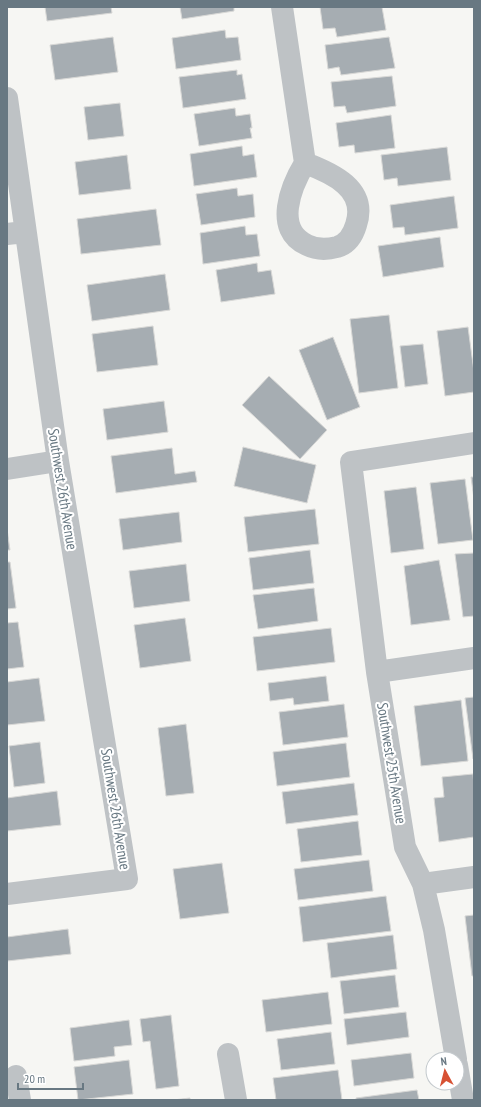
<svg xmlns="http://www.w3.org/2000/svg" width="481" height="1107" font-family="'PT Sans Narrow',sans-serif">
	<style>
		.building { fill: #a6adb2; stroke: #d8d8d6 }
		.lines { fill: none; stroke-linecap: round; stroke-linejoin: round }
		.minor { stroke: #bec2c5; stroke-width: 22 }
		.labels { text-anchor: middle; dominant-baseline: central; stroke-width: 4; stroke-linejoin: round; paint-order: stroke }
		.street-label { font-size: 15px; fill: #687882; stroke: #fff }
	</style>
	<rect width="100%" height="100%" fill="#f6f6f3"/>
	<!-- building -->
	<path class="building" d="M45,7h66l1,6 -65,8z
		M180,7h54v4l-52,8z
		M320,7h62l4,23 -49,7 -2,-9 -12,1z
		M225,30l1,8 12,-1 3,23 -65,9 -4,-31z
		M113,37l5,35 -63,8 -5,-35z
		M389,37l6,31 -54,7 -2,-8 -11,2 -3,-24z
		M237,70v5l5,-1 4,25 -63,9 -4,-31z
		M392,76l4,30 -49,7 -2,-7 -11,1 -3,-25z
		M120,103l4,33 -36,4 -4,-33z
		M235,108l1,8 14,-2 2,14h-2l2,10 -53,8 -5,-32z
		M391,115l4,33 -40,5 -1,-8 -15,2 -3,-24z
		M242,146l1,10 11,-2 3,23 -63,9 -4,-32z
		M447,147l4,33 -53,6 -1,-8 -13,2 -3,-25z
		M127,155l4,34 -52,6 -4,-33z
		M237,188l1,8 15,-2 2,23 -54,8 -5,-31z
		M454,196l4,32 -53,7 -1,-8 -11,1 -3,-23z
		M156,209l5,36 -80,9 -4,-35z
		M245,226l1,9 11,-1 3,22 -57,8 -3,-31z
		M440,237l4,30 -61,10 -5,-31z
		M257,263l1,9 13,-2 4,24 -54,8 -5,-32z
		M165,274l5,36 -78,11 -5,-36z
		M389,315l9,73 -39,5 -9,-74z
		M153,326l5,39 -61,7 -5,-38z
		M468,327l6,45v20l-29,4 -8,-65z
		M333,337l27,70 -33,13 -28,-70z
		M423,344l5,40 -23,3 -5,-41z
		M269,376l58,54 -27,29 -58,-54z
		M164,401l4,31 -61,8 -4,-31z
		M243,447l73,18 -9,38 -73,-17z
		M172,448l3,26 20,-3 2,11 -81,11 -5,-37z
		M471,477h3v22z
		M465,479l8,61 -35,4 -8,-61z
		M416,487l8,62 -33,4 -7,-62z
		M315,509l4,35 -71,8 -4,-35z
		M179,512l3,30 -59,8 -4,-31z
		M7,529l3,21h-3z
		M310,550l4,33 -61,7 -4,-32z
		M474,553v63l-11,1 -8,-63z
		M439,560l11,60 -39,5 -7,-59z
		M7,562h3l6,46 -9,1z
		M186,564l4,37 -56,7 -5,-37z
		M314,588l4,33 -60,8 -5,-34z
		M185,618l6,43 -51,7 -6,-43z
		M18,622l6,45 -17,2v-46z
		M331,628l4,34 -78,9 -4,-34z
		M326,676l3,25 -35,4 -1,-7 -23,3 -2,-18z
		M39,678l6,43 -38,4v-43z
		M474,697v62h-1l-8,-61z
		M461,700l7,61 -47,5 -7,-60z
		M344,704l4,33 -65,8 -4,-33z
		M186,724l8,69 -28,3 -8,-68z
		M40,742l5,41 -31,4 -5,-41z
		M346,743l4,34 -73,9 -4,-34z
		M473,774l1,12v51l-35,5 -5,-44 10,-1 -2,-20z
		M354,783l4,32 -72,9 -4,-32z
		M57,791l4,34 -54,6v-33z
		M358,821l4,34 -61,7 -4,-33z
		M369,860l4,31 -75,9 -4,-31z
		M222,863l7,50 -49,6 -7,-50z
		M386,896l5,35 -88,11 -4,-35z
		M474,915v61h-2l-7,-60z
		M68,929l3,25 -64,7v-24z
		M393,935l4,34 -66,9 -4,-35z
		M395,975l4,32 -55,7 -4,-33z
		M328,992l4,32 -66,8 -4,-32z
		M406,1012l3,25 -62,8 -3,-26z
		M171,1015l8,71 -23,3 -6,-48 -7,1 -3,-23z
		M129,1020l3,25 -18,2 1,9 -41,5 -4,-33z
		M331,1032l4,32 -54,6 -4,-31z
		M411,1053l3,25 -60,8 -3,-26z
		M129,1060l4,34 -55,6 -4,-33z
		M338,1070l4,30h-66l-3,-22z
		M417,1090l2,10h-63v-2z
		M190,1098v2h-17z"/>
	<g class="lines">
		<!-- minor -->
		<path class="minor" d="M282,7l23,156c-14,23 -32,67 2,82 10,5 19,5 30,2 10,-3 16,-12 19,-22 12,-36 -24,-52 -51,-62
			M7,98l51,363 69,418 -120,15
			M7,234l18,-2
			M7,469l51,-8
			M377,672l97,-14
			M423,884l51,-7
			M228,1054l8,46
			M456,1059l-22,-129 -11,-46 -18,-37 -28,-175 -26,-210 123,-19
			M457,1065l6,35
			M16,1076l4,24"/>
	</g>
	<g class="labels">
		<!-- street labels -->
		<g class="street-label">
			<text transform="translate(63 489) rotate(81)">Southwest 26th Avenue</text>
			<text transform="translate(392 763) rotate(81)">Southwest 25th Avenue</text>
			<text transform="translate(116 809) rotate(81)">Southwest 26th Avenue</text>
		</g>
	</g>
	<!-- border -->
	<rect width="481" height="1107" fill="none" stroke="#687882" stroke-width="16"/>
	<!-- north arrow -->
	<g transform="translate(445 1071) rotate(353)"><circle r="19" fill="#ffffff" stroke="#c3c9cd"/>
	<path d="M0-3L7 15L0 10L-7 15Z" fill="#d75133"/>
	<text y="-6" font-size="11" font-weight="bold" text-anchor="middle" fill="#687882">N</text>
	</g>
	<!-- scale -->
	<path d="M18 1083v6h65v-6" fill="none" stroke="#687882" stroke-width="2"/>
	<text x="24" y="1083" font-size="12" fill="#687882" stroke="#ffffff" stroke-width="3" paint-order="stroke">20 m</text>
</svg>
